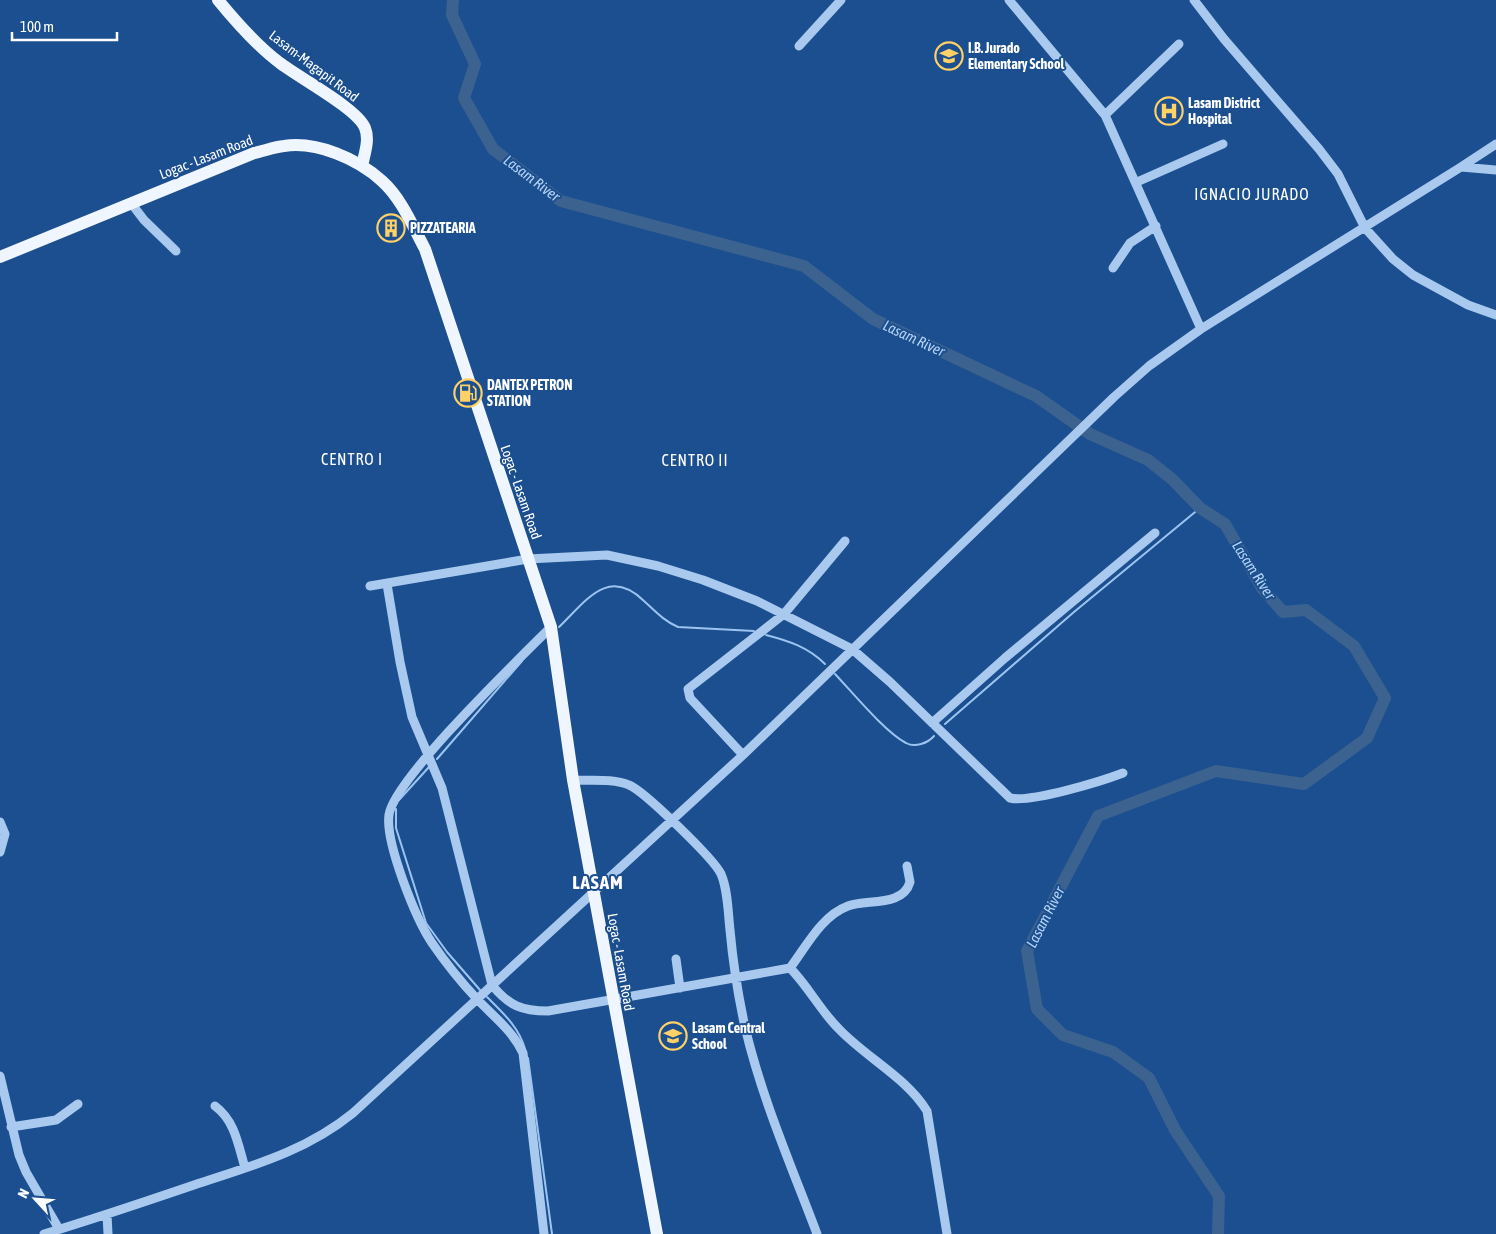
<svg xmlns="http://www.w3.org/2000/svg" width="1496" height="1234" font-family="'Asap Condensed',sans-serif">
	<style>
		.lines { fill: none; stroke-linecap: round; stroke-linejoin: round }
		.stream { stroke: #9cc4f0; stroke-width: 2 }
		.river { stroke: #3c6290; stroke-width: 12 }
		.minor { stroke: #a9c9ee; stroke-width: 9 }
		.major { stroke: #f0f6ff; stroke-width: 12 }
		.labels { text-anchor: middle; dominant-baseline: central; stroke-width: 4; stroke-linejoin: round; paint-order: stroke }
		.poi-label { font-size: 14px; font-weight: bold; fill: #fff; stroke: #1b4f8f; text-anchor: start }
		.street-label { font-size: 14px; fill: #fff; stroke: #1b4f8f }
		.water-label { font-size: 15px; font-style: italic; fill: #b5d3f5; stroke: #1b4f8f }
		.quarter-label { font-size: 16px; letter-spacing: 1px; fill: #fff; stroke: #1b4f8f }
		.district-label { font-size: 19px; font-weight: bold; letter-spacing: 1px; fill: #fff; stroke: #1b4f8f }
	</style>
	<rect width="100%" height="100%" fill="#1b4f8f"/>
	<g class="lines">
		<!-- stream -->
		<path class="stream" d="M559,627c27,-26 49,-61 85,-26 11,10 20,20 34,26l76,4
			M766,635c23,6 42,12 59,29
			M835,674c18,19 50,58 71,69 9,5 22,0 28,-7
			M945,724l129,-112 126,-104
			M437,759l85,-98
			M399,800l30,-33
			M396,809v19l30,95 21,29 33,38
			M487,997c15,15 32,30 38,52
			M528,1058l24,176"/>
		<!-- river -->
		<path class="river" d="M453,0l-1,15 23,49 -11,34 29,51 68,52 243,65 69,53 163,77 54,38 58,26 24,19 28,29 25,16 37,64 21,24 23,-2 48,36 31,52 -18,40 -63,46 -88,-13 -118,45 -71,135 10,58 26,26 50,17 36,26 26,52 44,66 -1,38"/>
		<!-- minor -->
		<path class="minor" d="M1194,0l30,39 95,110 19,25 27,54 28,31 20,16 55,30 28,10
			M799,46l42,-46
			M1105,115l74,-71
			M1461,167l35,-23
			M1137,182l86,-38
			M131,203l13,17 32,31
			M1113,268l17,-25 26,-17
			M1201,329l260,-162 35,3
			M387,584l13,78 12,55 30,71 50,197c17,21 30,26 56,26l242,-43c18,18 30,42 48,60 27,29 68,49 89,83l20,123
			M370,586l158,-27 79,-4 51,11 45,14 54,21 95,48 38,33 120,116c21,5 92,-17 113,-25
			M932,723l73,-65 150,-125
			M743,755l-53,-57 -2,-9 96,-75 61,-73
			M573,780c17,1 40,-2 56,5 15,6 85,74 92,89 7,16 7,39 9,56 3,33 8,65 15,97 17,72 46,138 72,207
			M0,822l5,12 -5,18
			M676,959l4,29
			M790,968c16,-21 31,-52 58,-62 19,-7 55,1 62,-24l-3,-16
			M0,1076l19,79 7,17 33,57
			M215,1106c20,15 23,38 30,62
			M11,1127l45,-7 22,-16
			M107,1214l1,20
			M44,1234c50,-15 100,-32 150,-49 57,-19 111,-33 159,-72l390,-358 371,-358 35,-31 52,-37 -96,-214 -96,-115
			M544,1234l-21,-181c-11,-23 -29,-36 -46,-54 -16,-17 -32,-37 -45,-56 -16,-24 -47,-100 -43,-128 4,-35 131,-157 162,-188"/>
		<!-- major -->
		<path class="major" d="M218,0c18,22 39,46 62,63 18,14 78,46 85,65 5,12 -1,27 -3,38
			M0,257l254,-104c10,-2 20,-6 30,-7 33,-5 74,13 98,35 20,18 31,46 43,68l126,378 22,153 84,454"/>
	</g>
	<!-- icons -->
	<defs>
		<g id="school-ring" transform="scale(1.4375)"><circle r="9.5" fill="#1b4f8f" stroke="#ffd166" stroke-width="1.5"/><path d="M0-5L7-2L0 1L-7-2ZM-4 1L0 2.5L4 1V4Q0 6-4 4Z" fill="#ffd166"/></g>
		<g id="hospital-ring" transform="scale(1.4375)"><circle r="9.5" fill="#1b4f8f" stroke="#ffd166" stroke-width="1.5"/><path d="M-5-5h3v3.5h4V-5h3V5h-3V1.5h-4V5h-3Z" fill="#ffd166"/></g>
		<g id="building-ring" transform="scale(1.4375)"><circle r="9.5" fill="#1b4f8f" stroke="#ffd166" stroke-width="1.5"/><path d="M-4-6H4V6H1V3H-1V6H-4ZM-2.5-4.3h1.7v1.8h-1.7ZM.8-4.3h1.7v1.8H.8ZM-2.5-1h1.7V.8h-1.7ZM.8-1h1.7V.8H.8Z" fill="#ffd166"/></g>
		<g id="fuel-ring" transform="scale(1.4375)"><circle r="9.5" fill="#1b4f8f" stroke="#ffd166" stroke-width="1.5"/><path d="M-5.5-6h7V0h2V4h1.3V-2.5L3-4.5l.8-.8L6-3V5H2.5V1h-1V6h-7ZM-4.2-4.7v3.2H.2V-4.7Z" fill="#ffd166"/></g>
	</defs>
	<g fill-rule="evenodd">
		<use href="#school-ring" x="949" y="56"/>
		<use href="#hospital-ring" x="1169" y="111"/>
		<use href="#building-ring" x="391" y="228"/>
		<use href="#fuel-ring" x="468" y="393"/>
		<use href="#school-ring" x="673" y="1036"/>
	</g>
	<g class="labels">
		<!-- poi labels -->
		<g class="poi-label">
			<text x="968" y="48">I.B. Jurado<tspan x="968" dy="16">Elementary School</tspan></text>
			<text x="1188" y="103">Lasam District<tspan x="1188" dy="16">Hospital</tspan></text>
			<text x="410" y="228">PIZZATEARIA</text>
			<text x="487" y="385">DANTEX PETRON<tspan x="487" dy="16">STATION</tspan></text>
			<text x="692" y="1028">Lasam Central<tspan x="692" dy="16">School</tspan></text>
		</g>
		<!-- street labels -->
		<g class="street-label">
			<text transform="translate(314 66) rotate(37)">Lasam-Magapit Road</text>
			<text transform="translate(206 157) rotate(-21)">Logac - Lasam Road</text>
			<text transform="translate(521 492) rotate(71)">Logac - Lasam Road</text>
			<text transform="translate(621 962) rotate(80)">Logac - Lasam Road</text>
		</g>
		<!-- water labels -->
		<g class="water-label">
			<text transform="translate(532 178) rotate(37)">Lasam River</text>
			<text transform="translate(914 338) rotate(25)">Lasam River</text>
			<text transform="translate(1254 570) rotate(57)">Lasam River</text>
			<text transform="translate(1045 917) rotate(-63)">Lasam River</text>
		</g>
		<!-- quarter labels -->
		<g class="quarter-label">
			<text x="1252" y="194">IGNACIO JURADO</text>
			<text x="352" y="459">CENTRO I</text>
			<text x="695" y="460">CENTRO II</text>
		</g>
		<!-- district labels -->
		<g class="district-label">
			<text x="598" y="882">LASAM</text>
		</g>
	</g>
	<!-- north arrow -->
	<g transform="translate(35 1199) rotate(296)" stroke="#1b4f8f" stroke-width="4" paint-order="stroke">
	<path d="M0-4L9 19L0 12L-9 19Z" fill="#ffffff"/>
	<text y="-8" font-size="14" font-weight="bold" text-anchor="middle" fill="#ffffff">N</text>
	</g>
	<!-- scale -->
	<path d="M12 32v8h105v-8" fill="none" stroke="#ffffff" stroke-width="2.5"/>
	<text x="20" y="32" font-size="15" fill="#ffffff" stroke="#1b4f8f" stroke-width="4" paint-order="stroke">100 m</text>
</svg>
